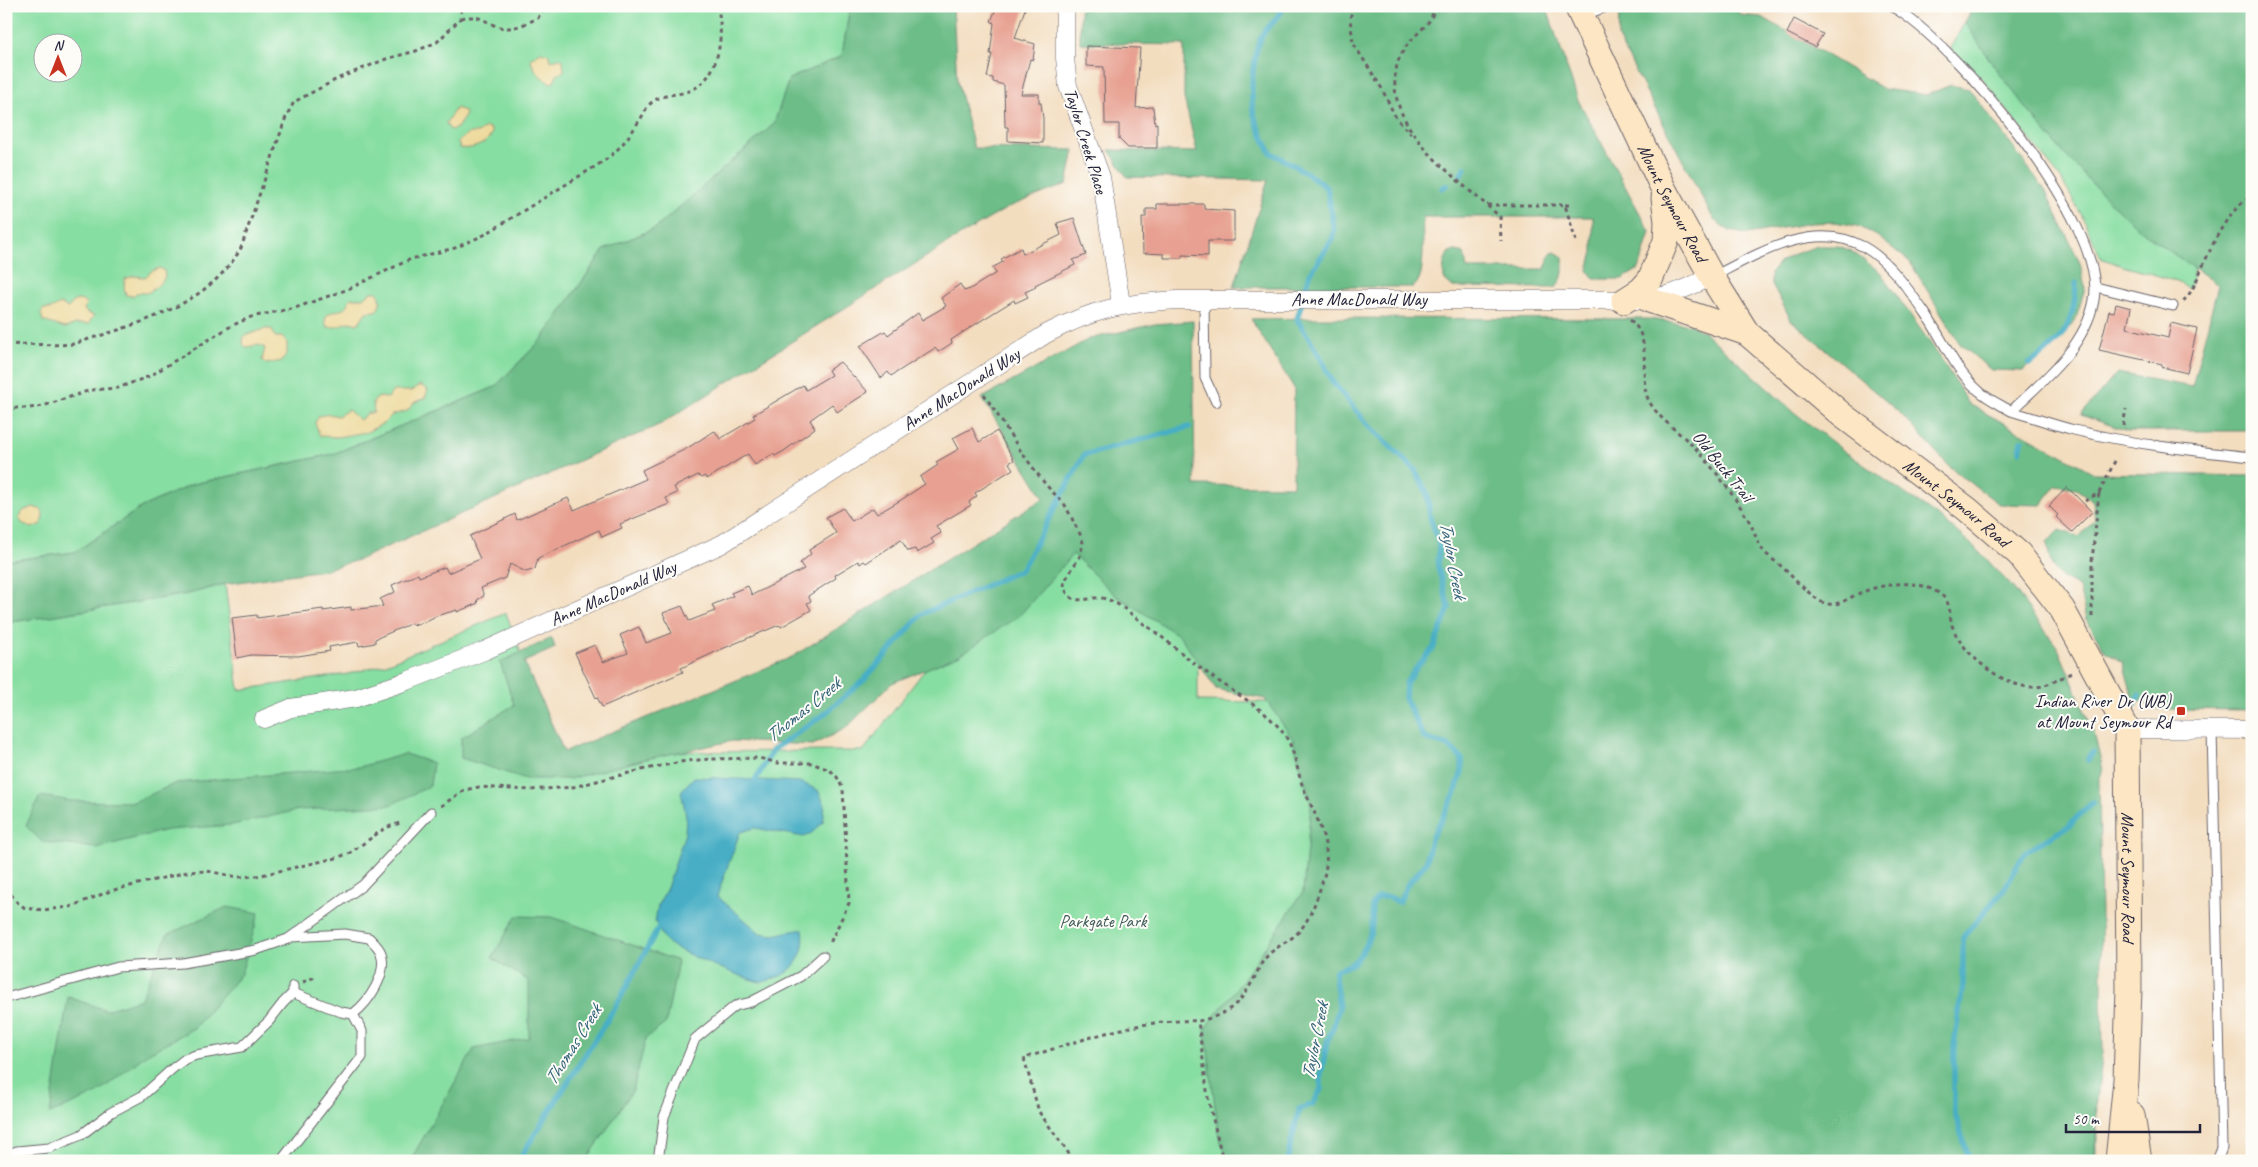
<svg xmlns="http://www.w3.org/2000/svg" width="2258" height="1167" font-family="Caveat,sans-serif">
	<style>
		.green { fill: #87dea2; stroke: #54806e; fill-rule: evenodd }
		.forest { fill: #6dbd88; stroke: #487062 }
		.sand { fill: #eeda9e; stroke: #887e6c }
		.water { fill: #46aec5; stroke: #346880 }
		.lines { fill: none; stroke-linecap: round; stroke-linejoin: round }
		.stream { stroke: #46aec5; stroke-width: 5.5 }
		.building { fill: #e7a091 }
		.lane-casing { stroke: #6b6369; stroke-width: 11 }
		.street-casing { stroke: #6b6369; stroke-width: 19 }
		.secondary-casing { stroke: #6b6369; stroke-width: 27 }
		.path { stroke: #6b6369; stroke-width: 3; stroke-dasharray: 4 4; stroke-linecap: butt }
		.lane { stroke: #fff; stroke-width: 9 }
		.street { stroke: #fff; stroke-width: 18 }
		.secondary { stroke: #fce6c4; stroke-width: 25 }
		.poi-dot { fill: #c8321e; stroke: #fdfcf7; stroke-width: 2 }
		.labels { text-anchor: middle; dominant-baseline: central; stroke-width: 4; stroke-linejoin: round; paint-order: stroke }
		.street-label { font-size: 18px; fill: #22223b; stroke: #fdfcf7 }
		.poi-label { font-size: 18px; fill: #22223b; stroke: #fdfcf7; text-anchor: end }
		.park-label { font-size: 18px; fill: #405a5a; stroke: #fdfcf7 }
		.water-label { font-size: 19px; font-style: italic; fill: #326179; stroke: #fdfcf7 }
	</style>
	<rect width="100%" height="100%" fill="#fdfcf7"/>
	<filter id="ink" filterUnits="userSpaceOnUse"><feTurbulence type="fractalNoise" baseFrequency=".02" numOctaves="2"/><feDisplacementMap in="SourceGraphic" scale="10" xChannelSelector="R" yChannelSelector="G"/><feConvolveMatrix kernelMatrix="1 2 1 2 8 2 1 2 1" color-interpolation-filters="sRGB"/></filter>
	<filter id="wash" filterUnits="userSpaceOnUse"><feTurbulence type="fractalNoise" baseFrequency=".0096" numOctaves="4" result="noise"/><feDisplacementMap in="SourceGraphic" scale="20" xChannelSelector="R" yChannelSelector="G"/><feGaussianBlur stdDeviation="1.12" result="paint"/><feColorMatrix in="noise" values="0 0 0 0 0 0 0 0 0 0 0 0 0 0 0 0 0 1.4 0 .05"/><feComposite in="paint" operator="in"/></filter>
	<g filter="url(#wash)">
		<rect width="100%" height="100%" fill="#f3ddbf"/>
		<!-- green -->
		<path class="green" d="M6,6h844l-8,50 -53,23 -15,45 -118,104 -52,22 -61,88 -48,49 -162,67 -140,30 -51,23 -67,45 -69,9zM42,42h30v30h-30z
			M1965,22l27,41 81,100 65,65 56,40 -4,21c-27,-16 -60,-18 -89,-31l-20,-44 -20,-35 -77,-98 -34,-33z
			M1198,540v161l658,11 240,85 1,364h-2091v-538l182,-29 37,-10 14,106 109,-16 38,-10 120,-51 18,49 40,90 299,-1 155,-204z"/>
		<!-- forest -->
		<path class="forest" d="M850,6h103l4,75 17,67 100,2 -7,34 -56,22 -55,32 -295,186 -303,136 -35,10 -98,14 -37,10 -182,29v-62l69,-9 67,-45 51,-23 140,-30 162,-67 48,-49 61,-88 52,-22 118,-104 15,-45 53,-23z
			M1080,6h466l32,94 72,132 -11,37 -17,10h-28l-6,-9 5,-18v-35h-170c-2,16 5,61 -10,70h-179l34,-107 -141,-3 -18,-27 88,2 -13,-54v-53l-104,-2z
			M1629,6h106l5,9 22,2 122,72 42,6 25,-10 18,4 76,101 35,73 5,25 -10,34 -52,49 -32,-1 -31,-26 -50,-82 -33,-26 -20,-10 -22,-4 -24,1 -64,11 -17,-3 -16,-11 -96,-182 1,-27z
			M1974,6h278v425h-125l-46,-16 36,-42 75,14 26,-102c-26,-20 -56,-37 -81,-58 -66,-59 -124,-130 -172,-205z
			M1818,246h20l12,4 30,22 60,85 29,47 125,69 158,3v234l-94,-1 -25,-11 -10,-36 -18,-11 -19,-32 -7,-32c-24,-12 -29,-18 -32,-44l13,-13 19,7 16,-17 -2,-19 -18,-13 -19,-3 -15,20 -42,-1 -49,-37 -49,-53 -110,-94 -20,-38v-9l8,-10 15,-9z
			M1456,251l8,2 3,16h78l5,-15 5,-2 8,5c1,12 1,22 -8,31l-102,-1 -9,-8c-1,-10 -1,-18 5,-27z
			M1318,318l331,1 42,6 13,7 91,81 49,38 99,69 37,32 34,37 44,59 36,85 9,37 -4,10 4,272 -7,54v55h-867l-10,-24 -14,-109 35,-44 63,-92 8,-87 -18,-66 -28,-40 -49,-10 -36,-53 -65,-41 -42,-41 -53,61 -60,40 -68,28 -46,45 -33,17 -81,-4 -86,18 -77,20h-43l-65,-21v-20l53,-33 -14,-43 52,-24 3,10 -31,14 40,90 228,-95 252,-159 -62,-100 107,-59 66,-15 38,-3 2,164 98,1 1,-98 -43,-69z
			M405,754l28,9 -3,23 -40,19 -91,5 -67,15 -65,5 -71,18 -54,-6 -16,-16 14,-30 32,5 62,1 42,-19 183,-16z
			M227,907l32,6 -18,61 -47,54 -47,26 -51,40 -46,20 18,-117 38,13 35,-11 26,-64z
			M516,916l36,1 126,44 -12,62 -20,15 -13,52 -47,71h-176l64,-112 55,-11v-57l-37,-23z"/>
		<!-- sand -->
		<path class="sand" d="M541,52l7,2 3,7 8,-3 4,2 1,11 -7,4 -4,8c-9,-1 -22,-15 -22,-25z
			M456,108l8,3 1,5 -8,12 -7,2 -4,-7z
			M486,127l5,2 1,5c-6,11 -21,16 -32,14l-2,-6c6,-5 11,-11 20,-9z
			M159,268l5,2 1,7c-3,4 -11,13 -16,15 -7,3 -11,-2 -16,4l-7,-1 -2,-7 1,-9 8,-3 12,1 7,-6z
			M371,292h6c5,5 4,14 -1,19l-10,1 -8,12 -9,-2 -12,5h-10c-7,-15 8,-15 17,-18l7,-11h12z
			M80,300l7,4 -3,5 2,3 8,4 -6,8h-12l-11,4 -22,-7 -2,-7 2,-5h8l9,-5 8,4 6,-7z
			M265,329h7l3,8h7l5,6v10l-5,8 -16,3 -4,-4 3,-12 -6,-3 -13,2 -3,-3 1,-8z
			M420,385l8,5 -3,8 -10,4 -8,9 -15,4 -8,8 -17,9 -30,5 -17,-1 -5,-13 4,-7 10,-2 9,2 10,-6 12,10 8,-7h6l-1,-11 6,-5 9,1 5,-7h18z
			M33,507l9,3 1,6 -2,8 -9,4 -10,-5 -3,-5 4,-7z"/>
		<!-- water -->
		<path class="water" d="M694,777l106,5 18,8 7,15 -2,17 -10,10 -9,5 -49,-9 -15,4 -23,64 43,37 13,2 30,-6c4,23 -8,44 -31,50 -3,1 -8,3 -11,3 -12,-1 -81,-30 -92,-38 -6,-4 -10,-16 -14,-22l3,-17 9,-17 18,-55 1,-17 -5,-25z"/>
		<g class="lines">
			<!-- stream -->
			<path class="stream" d="M1283,6c-2,12 -14,18 -20,28 -10,16 -13,56 -10,76 3,14 11,30 18,43 20,10 39,21 56,35l7,42 -1,8 -23,36 -13,45 24,39 11,23 37,45 46,44 12,23 3,24 9,27 -1,23 11,41 -16,41 -14,15 -13,19 -1,15 19,40 25,8 13,13v12l-7,23 -24,45 -5,24 -19,22 -8,17 -10,-5h-11c-10,11 -5,13 -6,26 0,11 -10,31 -18,39 -4,4 -13,6 -18,8l-1,7 4,30 -6,21 -6,14 -6,33v14l-8,15 -14,5 -12,52
				M1461,174l4,-6
				M1442,188l5,-3
				M2029,364c33,-22 46,-40 47,-81
				M2020,451l2,-10
				M2136,704l3,-9
				M2088,760l5,-8
				M753,784l20,-34 50,-35 41,-35 58,-66 99,-44 63,-115 105,-28
				M518,1161l98,-155 46,-85
				M1970,1161l-16,-50v-65l9,-62v-47l41,-48 21,-37 42,-25 26,-25"/>
		</g>
		<g id="blocks">
			<!-- building -->
			<path class="building" d="M997,6h29l-11,32 20,6 -2,16 -3,-1 -9,35h18v9h2l2,15v25l-35,-2v-14h-3l-1,-42 -11,-3v-4l-6,-1 5,-23h-2l4,-31 -3,-2z
				M1794,19l29,15 -8,13 -28,-14z
				M1086,46l54,2 -4,60 17,-1 2,17 2,-1v25h-29l-9,-9v-15h-14l-1,-57 -18,-1z
				M1157,204h47v5l30,2v30h-26v15l-26,-1v3h-18v-4l-21,-1 -1,-36h4v-8h11z
				M1074,218l12,37 -13,5 2,5 -40,20 1,2 -11,5 3,5 -13,6 -1,-3 -35,22 -28,18 1,3 -14,9 -3,-4 -44,28 -3,-4 -7,6 -21,-32 25,-15 3,4 30,-22 4,7 24,-14 -5,-8 19,-14 4,7 6,-2 26,-16 -4,-5 11,-6 -2,-3 20,-11 2,6 38,-19 -4,-12z
				M2116,304l15,4 -4,20 41,10 3,-15 26,6 -10,44 -25,-6v-3l-63,-14 10,-39 5,1z
				M840,362l28,30 -31,20 -5,-8 -22,16 5,8 -31,23 -9,5 -2,-2 -18,11 -7,-11 -41,25 -2,-3 -4,2 -3,-3 -24,12 3,6 -11,5 3,6 -49,20 2,4 -20,9 -3,-7 -61,28 -3,11 -9,3 -16,-8 -5,14 -24,10 3,8 -7,4 1,3 -21,9v-2l-21,6 -12,6 -11,3 -1,-2 -37,16v4l-16,3 -1,-4 -29,5 1,4 -32,5 -47,-1 -14,3 -5,-40 25,-3v3l66,-9v2l28,-4v3l32,-4 -3,-7 15,-7 -3,-7 26,-11 1,3 26,-10 3,6 32,-14 -10,-23 45,-22 2,6 51,-22 6,12 72,-31 -4,-9 44,-21 25,-16 4,-2 5,8 35,-21 -2,-3 50,-30 3,5 25,-15 -3,-5z
				M972,428l7,14 18,-11 17,29 -5,3 4,6 -38,24 2,3 -8,6 2,3 -35,21 5,7 -10,6 3,4 -17,10 -2,-4 -7,2 -7,-11 -35,23 -2,-2 -4,3 -2,-3 -23,14 1,3 -28,18 3,5 -4,2 4,7 -30,17 -2,-2 -57,24 -41,19 2,4 -81,35 -5,-10 -1,1 -21,-45 20,-8 8,17 25,-9 -8,-18 19,-8 7,16 26,-10 -9,-20 19,-7 7,15 26,-10 -3,-6 21,-9 -2,-3 17,-7 4,9 52,-26 -4,-6 11,-9 -2,-4 27,-17 -10,-16 17,-9 9,13 21,-13 4,6 24,-14 24,-16 -5,-7 18,-12 -2,-3 23,-13 -6,-11z
				M2067,487l25,25 -20,20 -16,-15 2,-2 -9,-9z"/>
		</g>
	</g>
	<g filter="url(#ink)">
		<use href="#blocks" fill-opacity="0" stroke="#6b6369" stroke-width="1"/>
		<g class="lines">
			<!-- lane casing -->
			<g class="lane-casing">
				<path id="lane" d="M1584,15l25,-9
					M1714,276c43,-22 101,-57 150,-29 25,14 45,43 61,66 18,26 30,58 54,78 9,8 22,14 32,20 32,-30 75,-65 83,-111 14,-75 -139,-258 -203,-294
					M2096,287l77,19
					M1204,300l1,78 11,24
					M2011,411c21,6 42,14 63,19 58,14 118,21 178,27
					M2212,730l10,418 -5,13
					M291,937l54,-3 24,4c4,4 10,9 12,15 7,21 -12,49 -28,61l-12,-2 -48,-19
					M6,998l112,-31 65,-4 73,-13 32,-11 75,-54 68,-73
					M6,1155l11,-4 32,-3 32,-13 29,-22 32,-17 30,-27 13,-10 11,-4 46,-8 27,-26 14,-18 10,-10v-7
					M281,1161l81,-104v-26l-9,-17
					M658,1161l6,-44 31,-78 40,-33 16,-4 50,-26 22,-20"/>
			</g>
			<!-- street casing -->
			<g class="street-casing">
				<path id="street" d="M1065,6v52l3,28 33,91 20,127
					M264,719l27,-11 65,-10 51,-17 77,-30 238,-107 324,-210c47,-25 78,-31 131,-34h472l25,-7 38,-16
					M2127,729l125,1"/>
			</g>
			<!-- secondary casing -->
			<g class="secondary-casing">
				<g id="secondary">
					<path id="s1" d="M1577,6l86,182 49,89 35,56 95,82 125,94 52,45 43,55 65,120 2,259 -3,92 -8,81"/>
					<path d="M1649,300l98,33"/>
					<path d="M1624,301l17,-11 9,-10 16,-39 1,-19 -3,-24"/>
					<path d="M2132,1115l7,46"/>
				</g>
			</g>
			<!-- path -->
			<path class="path" d="M1354,6l-4,12 3,25 28,44 15,31 15,16
				M1436,6c-2,5 -4,10 -6,14 -11,14 -24,22 -31,39 -24,66 61,121 101,158l1,24
				M461,18c24,-5 26,9 46,10 11,0 22,-6 31,-10l4,-8 5,-4
				M1487,205h78l11,36
				M1565,205h5
				M2183,301c9,-8 13,-20 18,-31 12,-26 25,-59 51,-74
				M1630,320c24,19 8,55 18,79 11,22 34,34 50,52 18,20 37,46 51,70 5,9 7,19 13,28 4,6 13,12 19,17 9,8 16,17 25,24 6,5 14,13 22,14 11,2 22,-7 32,-11 24,-10 58,-15 80,1 13,9 8,22 13,34 10,27 53,61 82,59 14,-1 26,-10 39,-15
				M6,345c23,-2 45,1 67,-1 61,-19 135,-37 168,-96l45,-131 8,-15 45,-24 47,-19 30,-8 21,-9 24,-24v-12
				M984,394l38,59 24,32 19,20 16,31 2,7 -3,13 -16,26c0,6 3,13 8,16 10,5 21,-2 30,0 16,3 30,17 42,26 22,15 41,33 63,49 26,20 60,35 79,64 11,18 11,39 20,57 13,29 27,54 17,86 -6,18 -14,45 -30,57 -11,8 -21,12 -29,23 -5,6 -7,14 -11,20 -13,25 -28,36 -55,41l10,77 15,63
				M6,408h24l13,-2 48,-16 27,-2 32,-12 81,-50 20,-9 44,-9 51,-18 65,-31 44,-11 29,-13 120,-74c15,-11 25,-24 35,-40 4,-5 6,-12 10,-16 11,-12 27,-9 40,-14 31,-11 36,-59 28,-85
				M2123,426l3,-17
				M2085,501l14,-8 17,-34
				M2092,617v-56l7,-68
				M441,806l23,-16 15,-3 51,3 43,-3 68,-17 45,-9 25,-2 48,-1 19,5h33l19,7 7,7 6,12 6,114 -20,42
				M6,888l11,14 8,6 18,2 27,-3 40,-16 77,-19 20,-1 31,6 19,-1 79,-18 14,-5 35,-25 18,-6
				M303,982l12,-5
				M1074,1161l-35,-49 -15,-54c57,-17 114,-40 174,-37"/>
			<!-- lane -->
			<use href="#lane" class="lane"/>
			<!-- street -->
			<use href="#street" class="street"/>
			<!-- secondary -->
			<use href="#secondary" class="secondary"/>
		</g>
	</g>
	<!-- markers -->
	<rect class="poi-dot" x="2176" y="706" width="10" height="10" rx="2.5"/>
	<g class="labels">
		<!-- street labels -->
		<g class="street-label">
			<text transform="translate(1086 141) rotate(73)">Taylor Creek Place</text>
			<text stroke="none"><textPath href="#s1" startOffset="219">Mount Seymour Road</textPath></text>
			<text x="1359" y="299">Anne MacDonald Way</text>
			<text transform="translate(961 389) rotate(-33)">Anne MacDonald Way</text>
			<text transform="translate(1723 466) rotate(51)">Old Buck Trail</text>
			<text stroke="none"><textPath href="#s1" startOffset="639">Mount Seymour Road</textPath></text>
			<text transform="translate(613 593) rotate(-24)">Anne MacDonald Way</text>
			<text stroke="none"><textPath href="#s1" startOffset="1074">Mount Seymour Road</textPath></text>
		</g>
		<!-- poi labels -->
		<g class="poi-label">
			<text x="2171" y="701">Indian River Dr (WB)<tspan x="2171" dy="21">at Mount Seymour Rd</tspan></text>
		</g>
		<!-- park labels -->
		<g class="park-label">
			<text x="1103" y="921">Parkgate Park</text>
		</g>
		<!-- water labels -->
		<g class="water-label">
			<text transform="translate(1453 560) rotate(79)">Taylor Creek</text>
			<text transform="translate(803 710) rotate(-39)">Thomas Creek</text>
			<text transform="translate(1315 1041) rotate(-79)">Taylor Creek</text>
			<text transform="translate(573 1045) rotate(-58)">Thomas Creek</text>
		</g>
	</g>
	<!-- margin -->
	<rect width="2258" height="1167" fill="none" stroke="#fdfcf7" stroke-width="25"/>
	<!-- north arrow -->
	<g transform="translate(58 58)"><circle r="24" fill="#fdfcf7" stroke="#a5a5ac"/>
	<path d="M0-4L9 19L0 12L-9 19Z" fill="#c8321e"/>
	<text y="-8" font-size="14" font-weight="bold" text-anchor="middle" fill="#22223b">N</text>
	</g>
	<!-- scale -->
	<path d="M2066 1124v8h134v-8" fill="none" stroke="#22223b" stroke-width="2.5"/>
	<text x="2073" y="1124" font-size="15" fill="#22223b" stroke="#fdfcf7" stroke-width="4" paint-order="stroke">50 m</text>
</svg>
